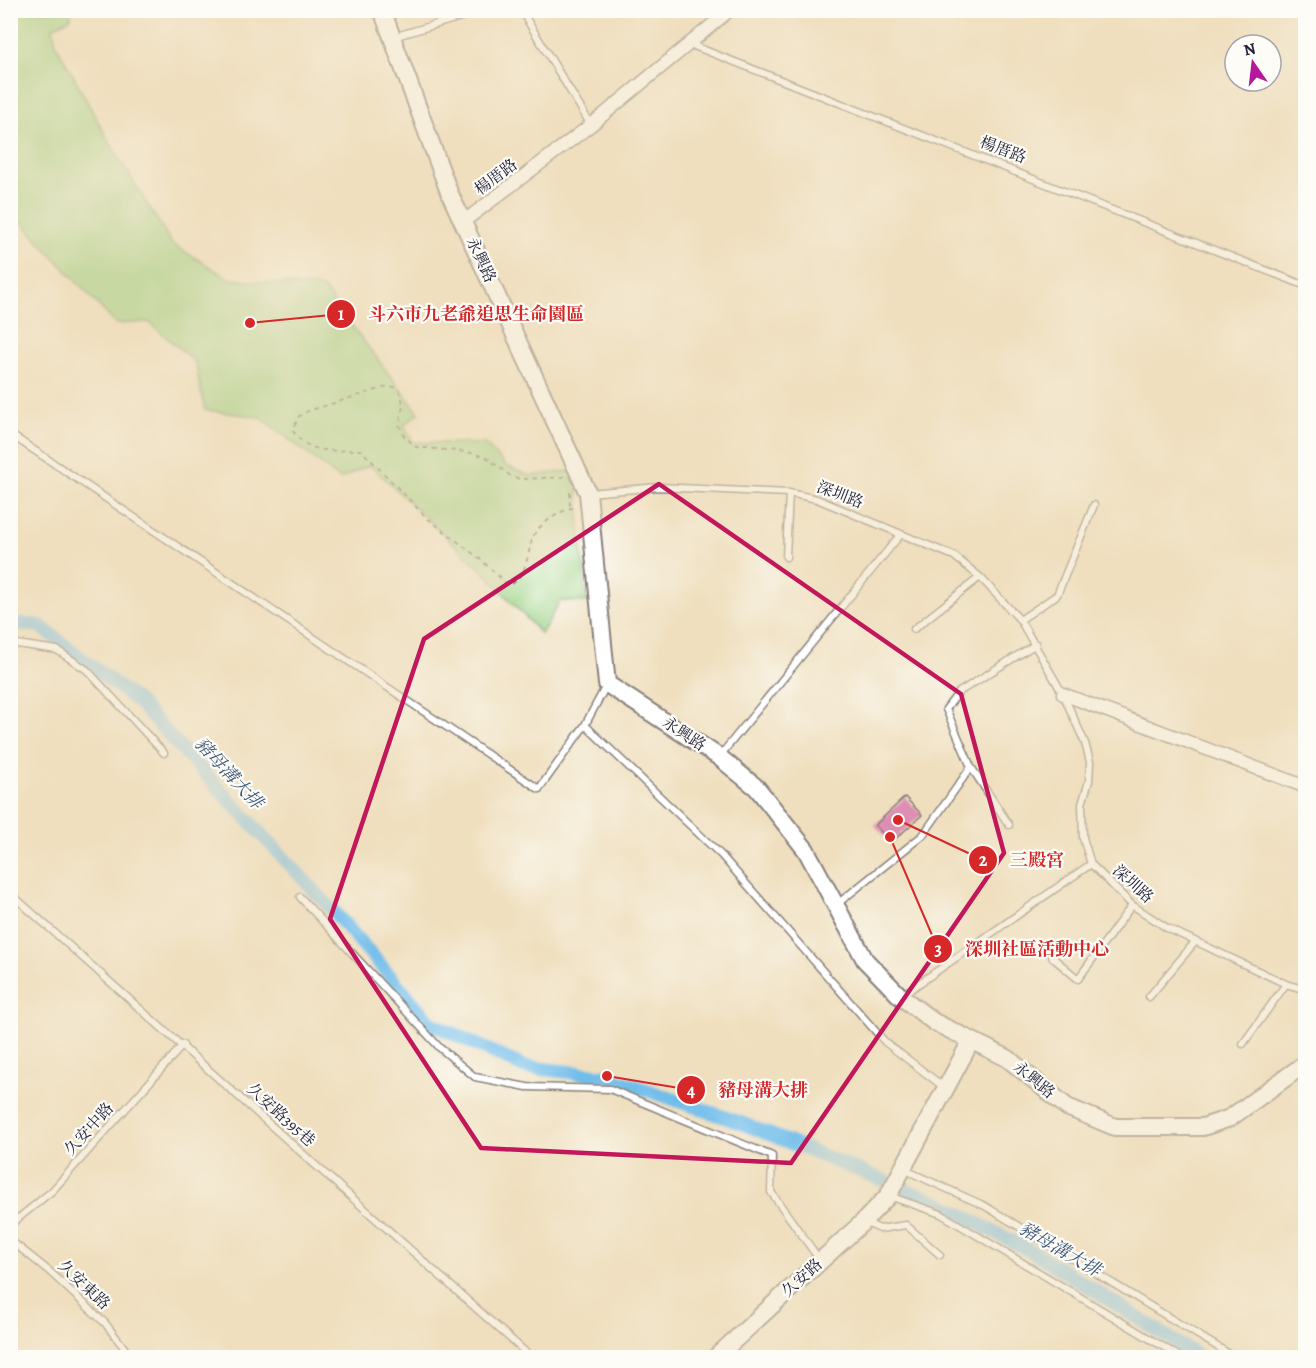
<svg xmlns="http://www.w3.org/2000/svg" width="1316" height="1368" font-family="Alegreya,'Noto Serif TC',serif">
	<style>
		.green { fill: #9ad182; stroke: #5e7a5e; stroke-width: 1.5 }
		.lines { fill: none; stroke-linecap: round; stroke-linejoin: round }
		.canal { stroke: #71bdea; stroke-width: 14 }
		.building { fill: #de8eb2 }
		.service-casing { stroke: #88807c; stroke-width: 9 }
		.minor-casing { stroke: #88807c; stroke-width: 15 }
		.tertiary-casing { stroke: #88807c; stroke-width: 20 }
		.path { stroke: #88807c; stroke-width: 2; stroke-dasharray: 4.5 4.5; stroke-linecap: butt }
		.service { stroke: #fff; stroke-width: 6 }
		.minor { stroke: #fff; stroke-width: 12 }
		.tertiary { stroke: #fff; stroke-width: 16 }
		.marked { fill: none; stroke: #c2185b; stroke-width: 4.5; stroke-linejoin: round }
		.labels { text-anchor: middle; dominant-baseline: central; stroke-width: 4.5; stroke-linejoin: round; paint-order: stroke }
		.street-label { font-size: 16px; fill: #22223b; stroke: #fdfcf7 }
		.water-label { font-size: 18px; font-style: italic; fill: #3e5878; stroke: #fdfcf7 }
		.leader { fill: none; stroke: #d62828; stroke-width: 2 }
		.callout-dot { fill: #d62828; stroke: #fdfcf7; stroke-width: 2 }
		.mark-label { font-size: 18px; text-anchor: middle; font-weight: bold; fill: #fff }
		.callout-label { font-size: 18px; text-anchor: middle; font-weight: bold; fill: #d62828; stroke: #fdfcf7; stroke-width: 4.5; stroke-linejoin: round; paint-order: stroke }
	</style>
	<rect width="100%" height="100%" fill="#fdfcf7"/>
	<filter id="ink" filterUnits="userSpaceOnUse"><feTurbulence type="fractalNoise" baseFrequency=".0167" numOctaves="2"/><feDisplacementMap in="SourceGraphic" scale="12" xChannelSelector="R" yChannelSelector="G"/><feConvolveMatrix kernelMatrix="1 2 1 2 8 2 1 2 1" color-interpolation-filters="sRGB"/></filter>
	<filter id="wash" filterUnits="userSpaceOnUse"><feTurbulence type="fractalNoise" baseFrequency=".008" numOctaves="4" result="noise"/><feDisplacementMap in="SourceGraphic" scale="24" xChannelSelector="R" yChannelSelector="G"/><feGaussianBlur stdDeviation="1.35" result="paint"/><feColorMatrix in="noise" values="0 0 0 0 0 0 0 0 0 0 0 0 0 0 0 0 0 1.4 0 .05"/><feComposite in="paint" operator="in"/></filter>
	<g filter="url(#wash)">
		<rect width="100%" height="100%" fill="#efdfbe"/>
		<!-- green -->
		<path class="green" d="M11,11h59l1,7 -18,9 3,17 56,103 60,97 58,35 93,9 96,125 -15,12 9,17 72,2 21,22 24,10 47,-6 3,61 7,71 -27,-1 -19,33 -53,-58 -118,-111 -30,14 -80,-62 -55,-7 -10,-48 -46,-40 -33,2 -105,-113z"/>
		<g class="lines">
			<!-- canal -->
			<path class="canal" d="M10,623l30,3 98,76 197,211 96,110 93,44 83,9 137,48 195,79 103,54 159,101"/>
		</g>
		<g id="blocks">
			<!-- building -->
			<path class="building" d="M905,797l17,18 -31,28 -16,-18z"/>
		</g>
	</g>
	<g filter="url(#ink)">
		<use href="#blocks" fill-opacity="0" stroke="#88807c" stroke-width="1.5"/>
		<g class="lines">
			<!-- service casing -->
			<g class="service-casing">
				<path id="service" d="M521,10l70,115
					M393,37l92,-27
					M689,44l617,242
					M10,434l529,355 46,-64 22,-41
					M588,493l71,-6 130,6 28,6 137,57 26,21 40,43 43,74 22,49 5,19 -1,19 -7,23 1,34 8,26 41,41 35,23 119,56 20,6
					M786,557l3,-64
					M1020,620l37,-25 37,-90
					M914,629l66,-52
					M10,643l47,7 30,20 77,83
					M585,725l136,130 164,187 60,46
					M719,757l182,-223
					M1009,825l-38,-58 -25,-58 13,-17 77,-48
					M10,893l522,465
					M300,897l140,151 35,29 52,10 83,2 162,67 -1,36 48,67
					M836,905l87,-70 48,-68
					M1052,957l26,22 54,-74
					M901,996l190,-132
					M1149,997l46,-55
					M1243,1044l43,-60
					M903,1169l82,37 251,152
					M889,1196l52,18 241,144
					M864,1222l16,7 26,-4 34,30
					M10,1225l42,-34 131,-146
					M10,1240l39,31 56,52 27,35"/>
			</g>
			<!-- minor casing -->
			<g class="minor-casing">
				<path id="minor" d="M463,222l128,-97 139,-115
					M1063,694l243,93"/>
			</g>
			<!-- tertiary casing -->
			<g class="tertiary-casing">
				<path id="tertiary" d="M382,10l67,182 139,301 19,191 112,73 38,31 49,62 59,110 35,36 34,26 73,36 60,49 48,20h88l27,-9 76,-55
					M715,1358l148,-136 25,-26 83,-155"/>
			</g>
			<!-- path -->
			<path class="path" d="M564,477l-42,2 -10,-2 -26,-20 -19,-5 -51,-5 -12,-11 -5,-12c4,-13 6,-26 -2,-37h-11l-78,24 -10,6 -5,14c17,25 41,19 68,19l65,67 54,42 27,25h5c17,-14 14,-27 21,-47 6,-13 25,-24 37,-29l5,1
				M570,492v15"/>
			<!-- service -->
			<use href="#service" class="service"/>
			<!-- minor -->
			<use href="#minor" class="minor"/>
			<!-- tertiary -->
			<use href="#tertiary" class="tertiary"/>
		</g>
	</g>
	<!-- marked area -->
	<path d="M0 0H1316V1368H0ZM659,484l302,210 43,159 -213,310 -310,-15 -151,-229 94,-280z" fill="#efdfbe" fill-opacity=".55" fill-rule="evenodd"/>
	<path class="marked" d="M659,484l302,210 43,159 -213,310 -310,-15 -151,-229 94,-280z"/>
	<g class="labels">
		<!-- street labels -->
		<g class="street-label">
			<text transform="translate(1003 150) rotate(21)">楊厝路</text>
			<text transform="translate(496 177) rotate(-37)">楊厝路</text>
			<text transform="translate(481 260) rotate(65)">永興路</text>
			<text transform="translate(840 495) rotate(21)">深圳路</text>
			<text transform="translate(684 734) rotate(33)">永興路</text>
			<text transform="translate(1133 884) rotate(42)">深圳路</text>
			<text transform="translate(1034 1080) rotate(39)">永興路</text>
			<text transform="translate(281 1115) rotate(42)">久安路395巷</text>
			<text transform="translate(89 1129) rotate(-48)">久安中路</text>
			<text transform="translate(802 1278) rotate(-42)">久安路</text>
			<text transform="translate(84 1285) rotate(43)">久安東路</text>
		</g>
		<!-- water labels -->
		<g class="water-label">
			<text transform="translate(229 773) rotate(47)">豬母溝大排</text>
			<text transform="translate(1060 1249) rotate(30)">豬母溝大排</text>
		</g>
	</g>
	<!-- callouts -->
	<path class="leader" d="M250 323L341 314M898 820L983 860M890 837L938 949M607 1076L691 1090"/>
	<g class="callout-dot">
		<circle cx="250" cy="323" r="6"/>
		<circle cx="898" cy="820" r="6"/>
		<circle cx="890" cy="837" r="6"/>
		<circle cx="607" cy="1076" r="6"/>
		<circle cx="341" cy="314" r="15"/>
		<circle cx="983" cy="860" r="15"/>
		<circle cx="938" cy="949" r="15"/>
		<circle cx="691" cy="1090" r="15"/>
	</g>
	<g class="mark-label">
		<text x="341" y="320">1</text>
		<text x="983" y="866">2</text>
		<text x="938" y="955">3</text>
		<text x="691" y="1096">4</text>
	</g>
	<g class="callout-label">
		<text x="476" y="320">斗六市九老爺追思生命園區</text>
		<text x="1037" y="866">三殿宮</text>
		<text x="1037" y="955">深圳社區活動中心</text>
		<text x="763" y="1096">豬母溝大排</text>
	</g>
	<!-- margin -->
	<rect width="1316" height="1368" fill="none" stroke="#fdfcf7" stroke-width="36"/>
	<!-- north arrow -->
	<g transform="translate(1253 63) rotate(346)"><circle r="28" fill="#fdfcf7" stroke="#a5a5ac" stroke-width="1.5"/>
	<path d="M0-4.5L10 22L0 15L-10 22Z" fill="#b5179e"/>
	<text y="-9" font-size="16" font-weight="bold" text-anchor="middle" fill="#22223b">N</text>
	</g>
</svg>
